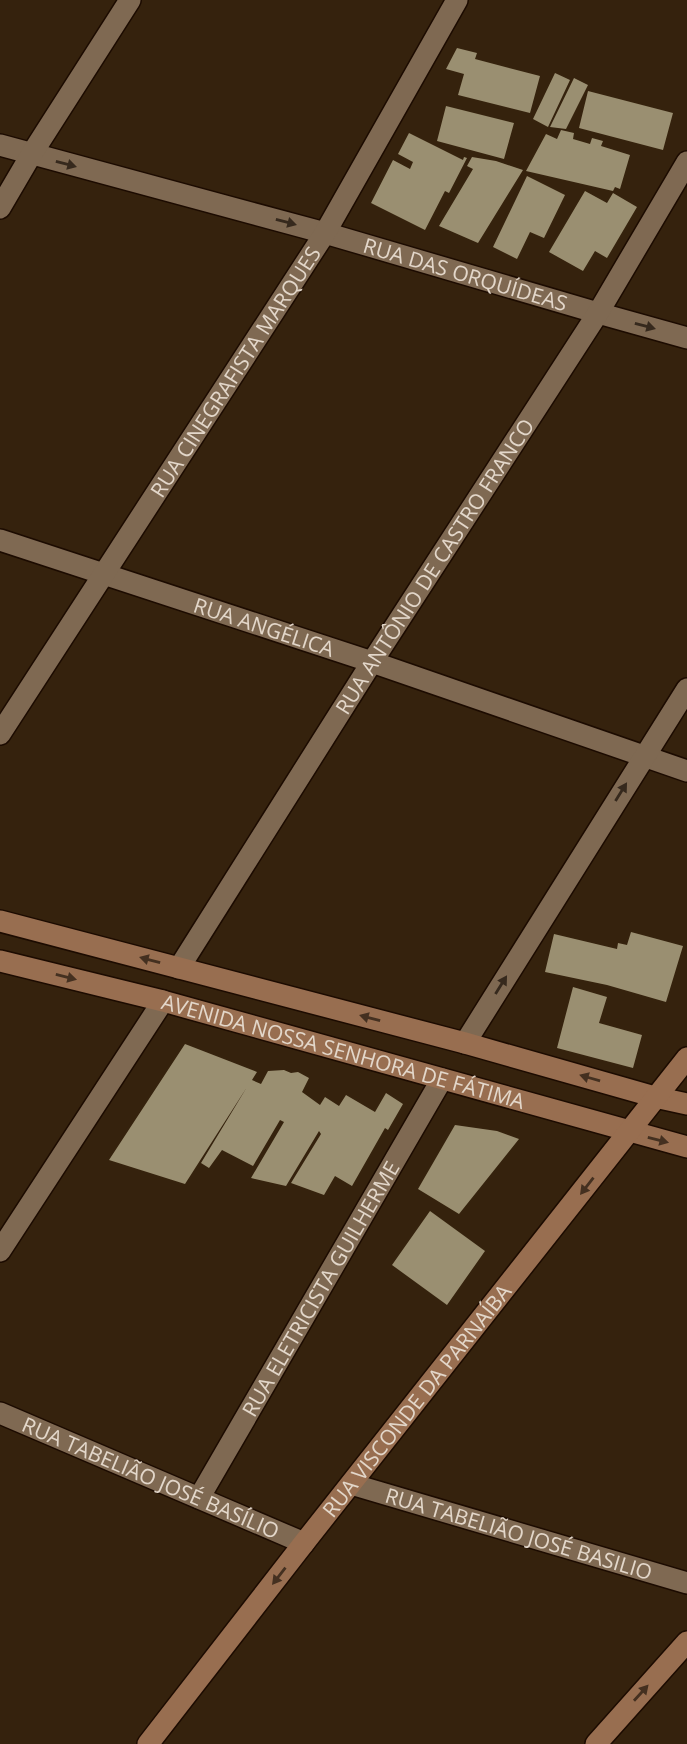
<svg xmlns="http://www.w3.org/2000/svg" width="687" height="1744" font-family="'Open Sans',sans-serif">
	<style>
		.building { fill: #9a8f71 }
		.lines { fill: none; stroke-linecap: round; stroke-linejoin: round }
		.street-casing { stroke: #1c0b00; stroke-width: 24 }
		.secondary-casing { stroke: #1c0b00; stroke-width: 24 }
		.street { stroke: #7f6952; stroke-width: 21 }
		.secondary { stroke: #986e50; stroke-width: 21 }
		.oneway { fill: #36291d }
		.oneway2 { fill: #443020 }
		.labels { text-anchor: middle; dominant-baseline: central; stroke-width: 7; stroke-linejoin: round; paint-order: stroke }
		.street-label { font-size: 21px; fill: #e3d7ca; stroke: #160e06 }
	</style>
	<rect width="100%" height="100%" fill="#35220d"/>
	<!-- building -->
	<path class="building" d="M457,48l20,5 -2,6 65,17 -10,37 -72,-18 6,-21 -18,-5z
		M555,73l15,7 -22,47 -15,-8z
		M574,78l14,7 -22,44 -16,-2z
		M588,91l85,22 -10,37 -84,-22z
		M446,106l68,17 -10,36 -67,-18z
		M561,130l13,3 -1,6 17,5 2,-6 11,3 -2,5 29,9 -10,34 -5,-2 -2,4 -87,-20 20,-37 11,5z
		M409,133l54,27 1,-3 3,1 -18,35 -4,-2 -20,39 -54,-27 22,-43 17,9 3,-7 -15,-8z
		M472,157l24,4 27,9 -45,73 -39,-17 34,-57 -6,-3z
		M527,176l38,19 -21,43 -14,-6 -13,27 -24,-12z
		M585,191l22,12 6,-10 24,14 -30,51 -12,-7 -12,20 -34,-19z
		M631,932l52,14 -17,56 -59,-17 -62,-13 9,-38 63,15 1,-6 9,2z
		M573,987l34,10 -8,26 43,12 -9,33 -76,-20z
		M185,1044l72,28 -5,8 9,4 7,-13 16,-1 7,3 7,-1 11,6 -7,14 18,13 5,-8 14,9 7,-11 29,17 11,-19 17,11 -15,26 -3,-2 -33,58 -17,-10 -11,19 -33,-12 30,-49 -2,-3 -33,55 -35,-8 33,-56 -4,-2 -27,46 -31,-16 -13,18 -8,-5 46,-76 -62,97 -76,-24z
		M455,1125l42,6 22,8 -60,75 -41,-25z
		M430,1211l55,40 -38,54 -55,-40z"/>
	<g class="lines">
		<!-- street casing -->
		<g class="street-casing">
			<g id="street">
				<path id="s1" d="M0,145l325,88 273,80 89,25"/>
				<path d="M0,208l31,-53 99,-155"/>
				<path id="s2" d="M0,540l372,122 315,109"/>
				<path id="s3" d="M0,734l325,-501 132,-233"/>
				<path id="s4" d="M179,968l193,-306 226,-349 89,-151"/>
				<path d="M465,1043l222,-354"/>
				<path d="M0,1251l163,-250"/>
				<path id="s5" d="M0,1413l304,130"/>
				<path id="s6" d="M351,1484l336,99"/>
				<path id="s7" d="M199,1498l243,-419"/>
			</g>
		</g>
		<!-- secondary casing -->
		<g class="secondary-casing">
			<g id="secondary">
				<path d="M0,921l465,122 190,54 32,7"/>
				<path id="s8" d="M0,961l163,40 524,146"/>
				<path id="s9" d="M148,1744l156,-201 383,-485"/>
				<path d="M596,1744l91,-102"/>
			</g>
		</g>
		<!-- street -->
		<use href="#street" class="street"/>
		<!-- secondary -->
		<use href="#secondary" class="secondary"/>
	</g>
	<!-- one-way arrows -->
	<defs><path id="oneway-solid" d="M-6-.8H1V-3.2L6.5 0L1 3.2V.8H-6Z" transform="scale(1.75)"/></defs>
	<g class="oneway">
		<use href="#oneway-solid" transform="translate(66 164) rotate(15)"/>
		<use href="#oneway-solid" transform="translate(286 222) rotate(15)"/>
		<use href="#oneway-solid" transform="translate(645 326) rotate(15)"/>
		<use href="#oneway-solid" transform="translate(621 792) rotate(-58)"/>
		<use href="#oneway-solid" transform="translate(501 985) rotate(-58)"/>
	</g>
	<g class="oneway2">
		<use href="#oneway-solid" transform="translate(150 960) rotate(-165)"/>
		<use href="#oneway-solid" transform="translate(66 977) rotate(14)"/>
		<use href="#oneway-solid" transform="translate(370 1018) rotate(-165)"/>
		<use href="#oneway-solid" transform="translate(590 1078) rotate(-164)"/>
		<use href="#oneway-solid" transform="translate(658 1140) rotate(14)"/>
		<use href="#oneway-solid" transform="translate(587 1186) rotate(128)"/>
		<use href="#oneway-solid" transform="translate(279 1576) rotate(128)"/>
		<use href="#oneway-solid" transform="translate(641 1693) rotate(-48)"/>
	</g>
	<g class="labels">
		<!-- street labels -->
		<g class="street-label">
			<text stroke="none"><textPath href="#s1" startOffset="483">RUA DAS ORQUÍDEAS</textPath></text>
			<text stroke="none"><textPath href="#s3" startOffset="432">RUA CINEGRAFISTA MARQUES</textPath></text>
			<text stroke="none"><textPath href="#s4" startOffset="476">RUA ANTÔNIO DE CASTRO FRANCO</textPath></text>
			<text stroke="none"><textPath href="#s2" startOffset="278">RUA ANGÉLICA</textPath></text>
			<text stroke="none"><textPath href="#s8" startOffset="355">AVENIDA NOSSA SENHORA DE FÁTIMA</textPath></text>
			<text stroke="none"><textPath href="#s7" startOffset="242">RUA ELETRICISTA GUILHERME</textPath></text>
			<text stroke="none"><textPath href="#s9" startOffset="436">RUA VISCONDE DA PARNAÍBA</textPath></text>
			<text stroke="none"><textPath href="#s5" startOffset="164">RUA TABELIÃO JOSÉ BASÍLIO</textPath></text>
			<text stroke="none"><textPath href="#s6" startOffset="175">RUA TABELIÃO JOSÉ BASILIO</textPath></text>
		</g>
	</g>
</svg>
